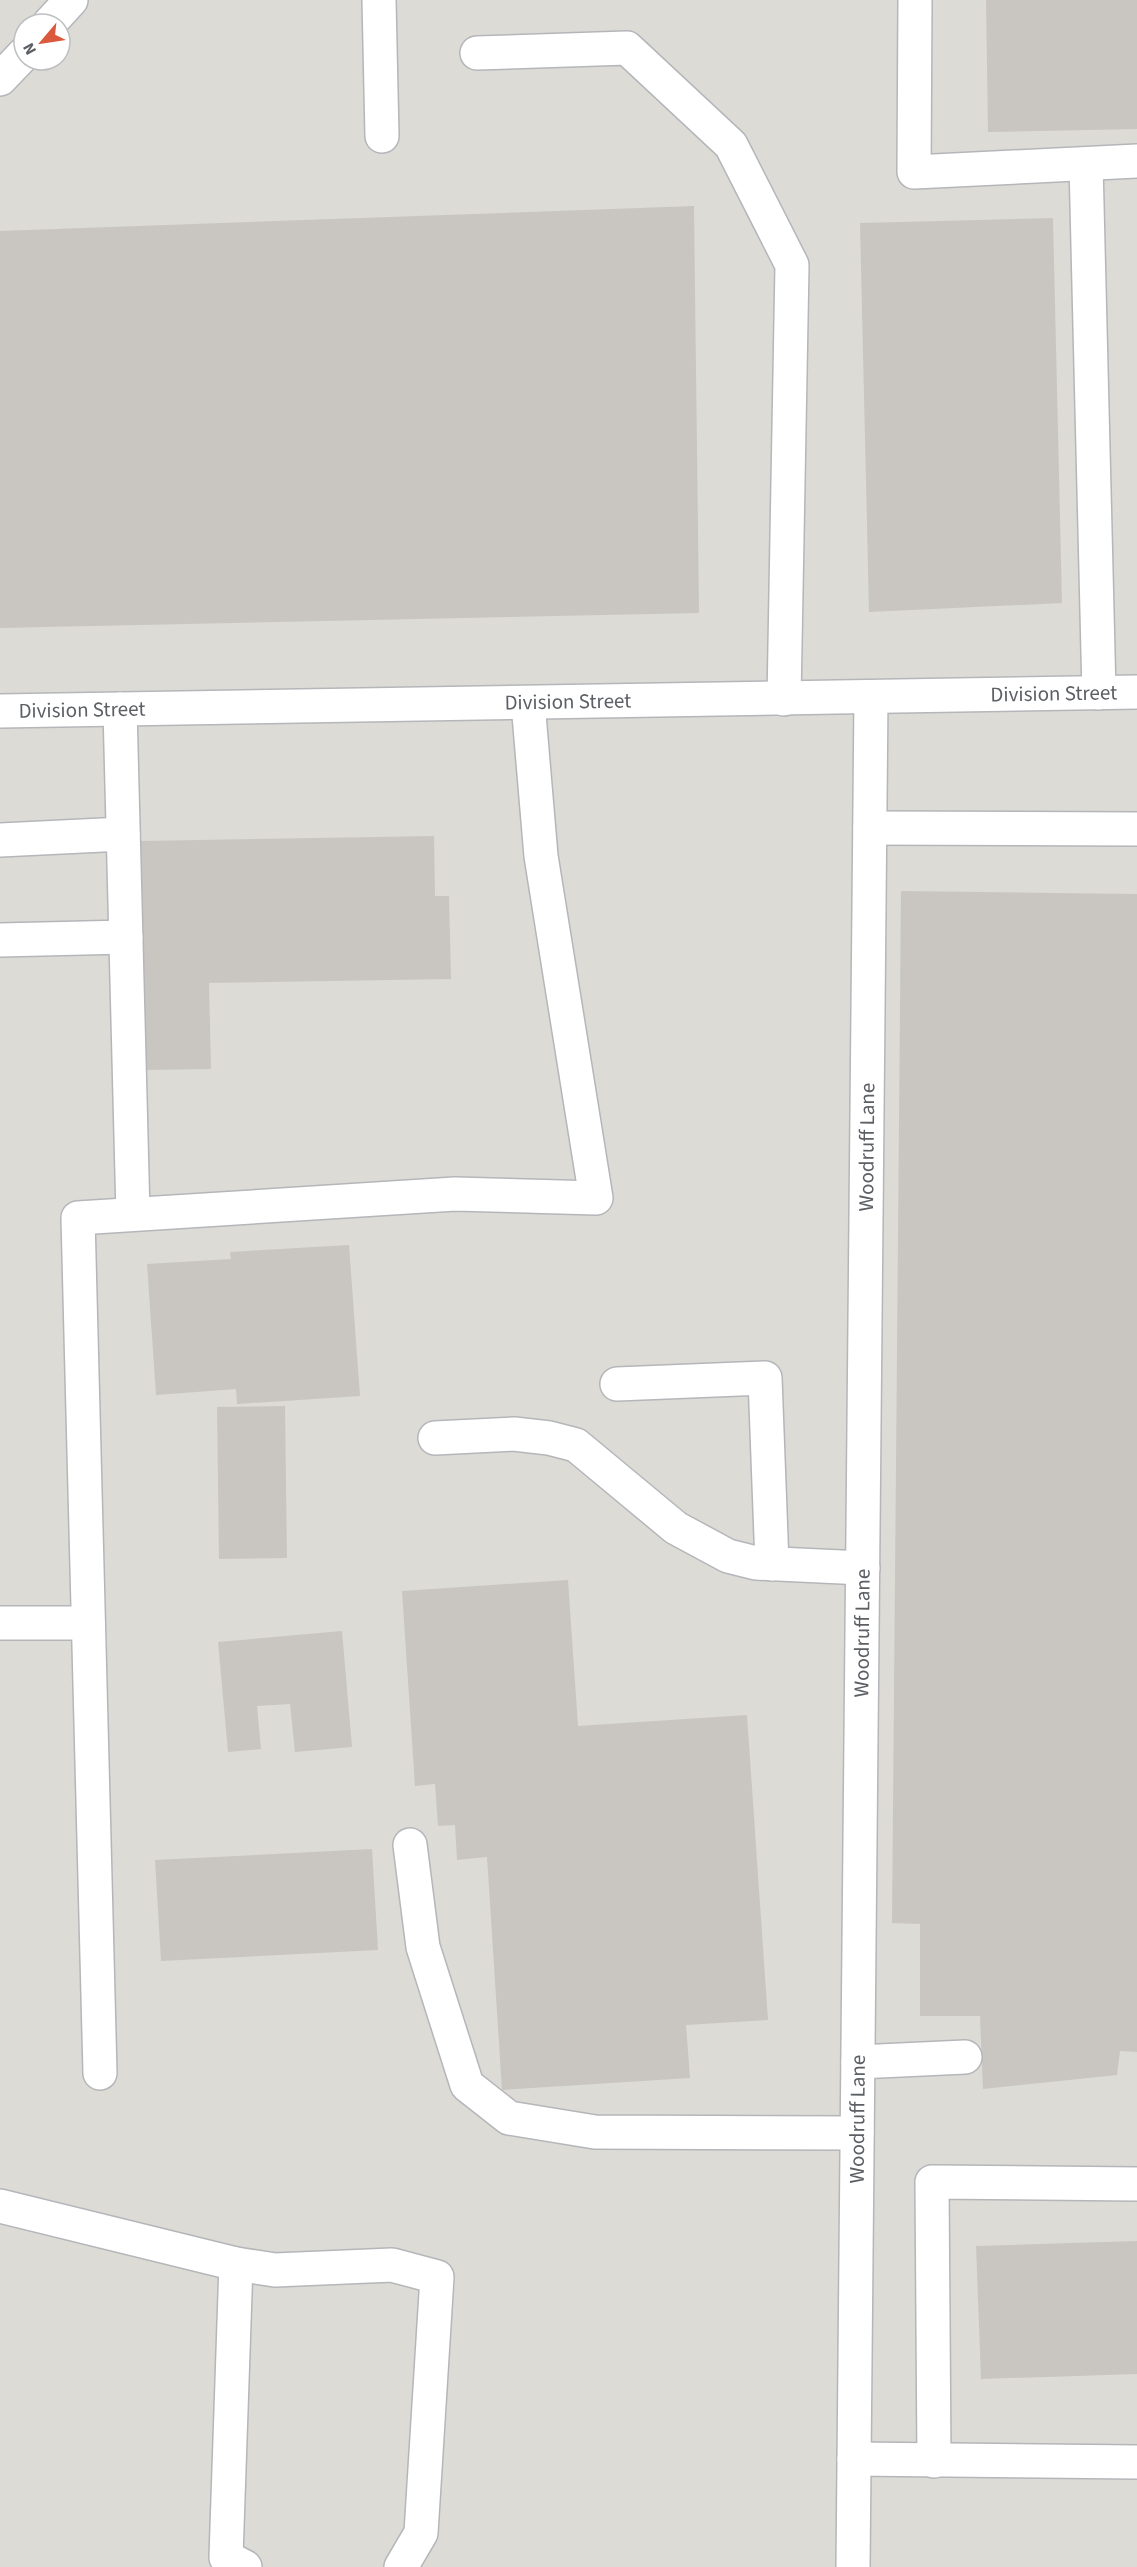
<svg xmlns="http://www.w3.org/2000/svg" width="1137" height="2567" font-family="'Source Sans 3',sans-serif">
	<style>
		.industrial { fill: #dcdbd6; fill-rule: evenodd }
		.building { fill: #c9c6c2 }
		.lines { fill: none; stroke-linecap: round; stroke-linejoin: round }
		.minor-casing { stroke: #b5b6ba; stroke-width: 36 }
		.minor { stroke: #fff; stroke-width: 33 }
		.labels { text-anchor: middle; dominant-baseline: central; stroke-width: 6; stroke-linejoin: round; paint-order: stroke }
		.street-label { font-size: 21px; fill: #5c5f64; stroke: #fff }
	</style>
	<rect width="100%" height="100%" fill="#edece4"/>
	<!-- industrial -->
	<path class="industrial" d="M0,0h1137v2567h-1137zM24,24h36v36h-36z"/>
	<!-- building -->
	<path class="building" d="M986,0h151v129l-149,3z
		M694,206l5,407 -699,15v-397z
		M1053,218l9,385 -193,9 -9,-389z
		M434,836l1,60h14l2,83 -242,4 2,86 -66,1 -4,-229z
		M901,891l236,3v1158l-17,-1 -3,24 -134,14 -3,-73h-60v-92l-28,-1z
		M349,1245l11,151 -123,8 -1,-15 -80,6 -9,-131 84,-5 -1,-7z
		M285,1406l2,152 -68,1 -2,-152z
		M568,1580l10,146 169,-11 21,305 -82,5 4,53 -188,12 -15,-233 -30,3 -2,-35 -17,1 -3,-42 -20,2 -13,-195z
		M342,1631l10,116 -57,5 -5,-48 -33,2 4,43 -33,3 -10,-110z
		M372,1849l6,101 -217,11 -6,-101z
		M1137,2241v133l-156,5 -5,-133z"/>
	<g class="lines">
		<!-- minor casing -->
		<g class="minor-casing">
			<g id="minor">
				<path d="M379,0l3,136"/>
				<path d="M915,0l-1,172 223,-11"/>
				<path d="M49,24l22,-24"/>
				<path d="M477,53l150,-5 104,97 61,120 -8,434"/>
				<path d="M0,79l24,-25"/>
				<path d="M1086,164l13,529"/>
				<path d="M120,709l13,505"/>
				<path id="s1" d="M0,711l1137,-19"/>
				<path d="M870,828l267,1"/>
				<path d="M0,840l123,-6"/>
				<path d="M0,940l126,-3"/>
				<path d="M617,1384l148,-6 7,186"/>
				<path d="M435,1438l79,-4 35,4 27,7 100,83 52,28 28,7 107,5"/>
				<path d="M0,1623h88"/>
				<path d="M410,1845l13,102 44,138 42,33 86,14 262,1"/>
				<path d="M858,2062l107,-5"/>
				<path d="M100,2073l-22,-855 377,-24 141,4 -55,-342 -13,-153"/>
				<path d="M0,2206l236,58 39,6 117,-5 45,12 -16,256 -20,34"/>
				<path d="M236,2264l-10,293 19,10"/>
				<path d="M854,2459l283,3"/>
				<path d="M934,2461l-2,-279 205,2"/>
				<path id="s2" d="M853,2567l18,-1869"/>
			</g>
		</g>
		<!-- minor -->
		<use href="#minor" class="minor"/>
	</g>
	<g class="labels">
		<!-- street labels -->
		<g class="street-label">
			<text stroke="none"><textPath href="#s1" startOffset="1054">Division Street</textPath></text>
			<text stroke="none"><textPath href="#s1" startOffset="568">Division Street</textPath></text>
			<text stroke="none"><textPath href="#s1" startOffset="82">Division Street</textPath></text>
			<text stroke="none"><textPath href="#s2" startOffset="1420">Woodruff Lane</textPath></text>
			<text stroke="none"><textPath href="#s2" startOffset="934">Woodruff Lane</textPath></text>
			<text stroke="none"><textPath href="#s2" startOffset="448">Woodruff Lane</textPath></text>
		</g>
	</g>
	<!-- north arrow -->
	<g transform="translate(42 42) rotate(241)"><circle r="28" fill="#ffffff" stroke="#bebfc1" stroke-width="1.5"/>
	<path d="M0-4.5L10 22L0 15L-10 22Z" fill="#db593c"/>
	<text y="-9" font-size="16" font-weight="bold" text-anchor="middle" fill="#5c5f64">N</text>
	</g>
</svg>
